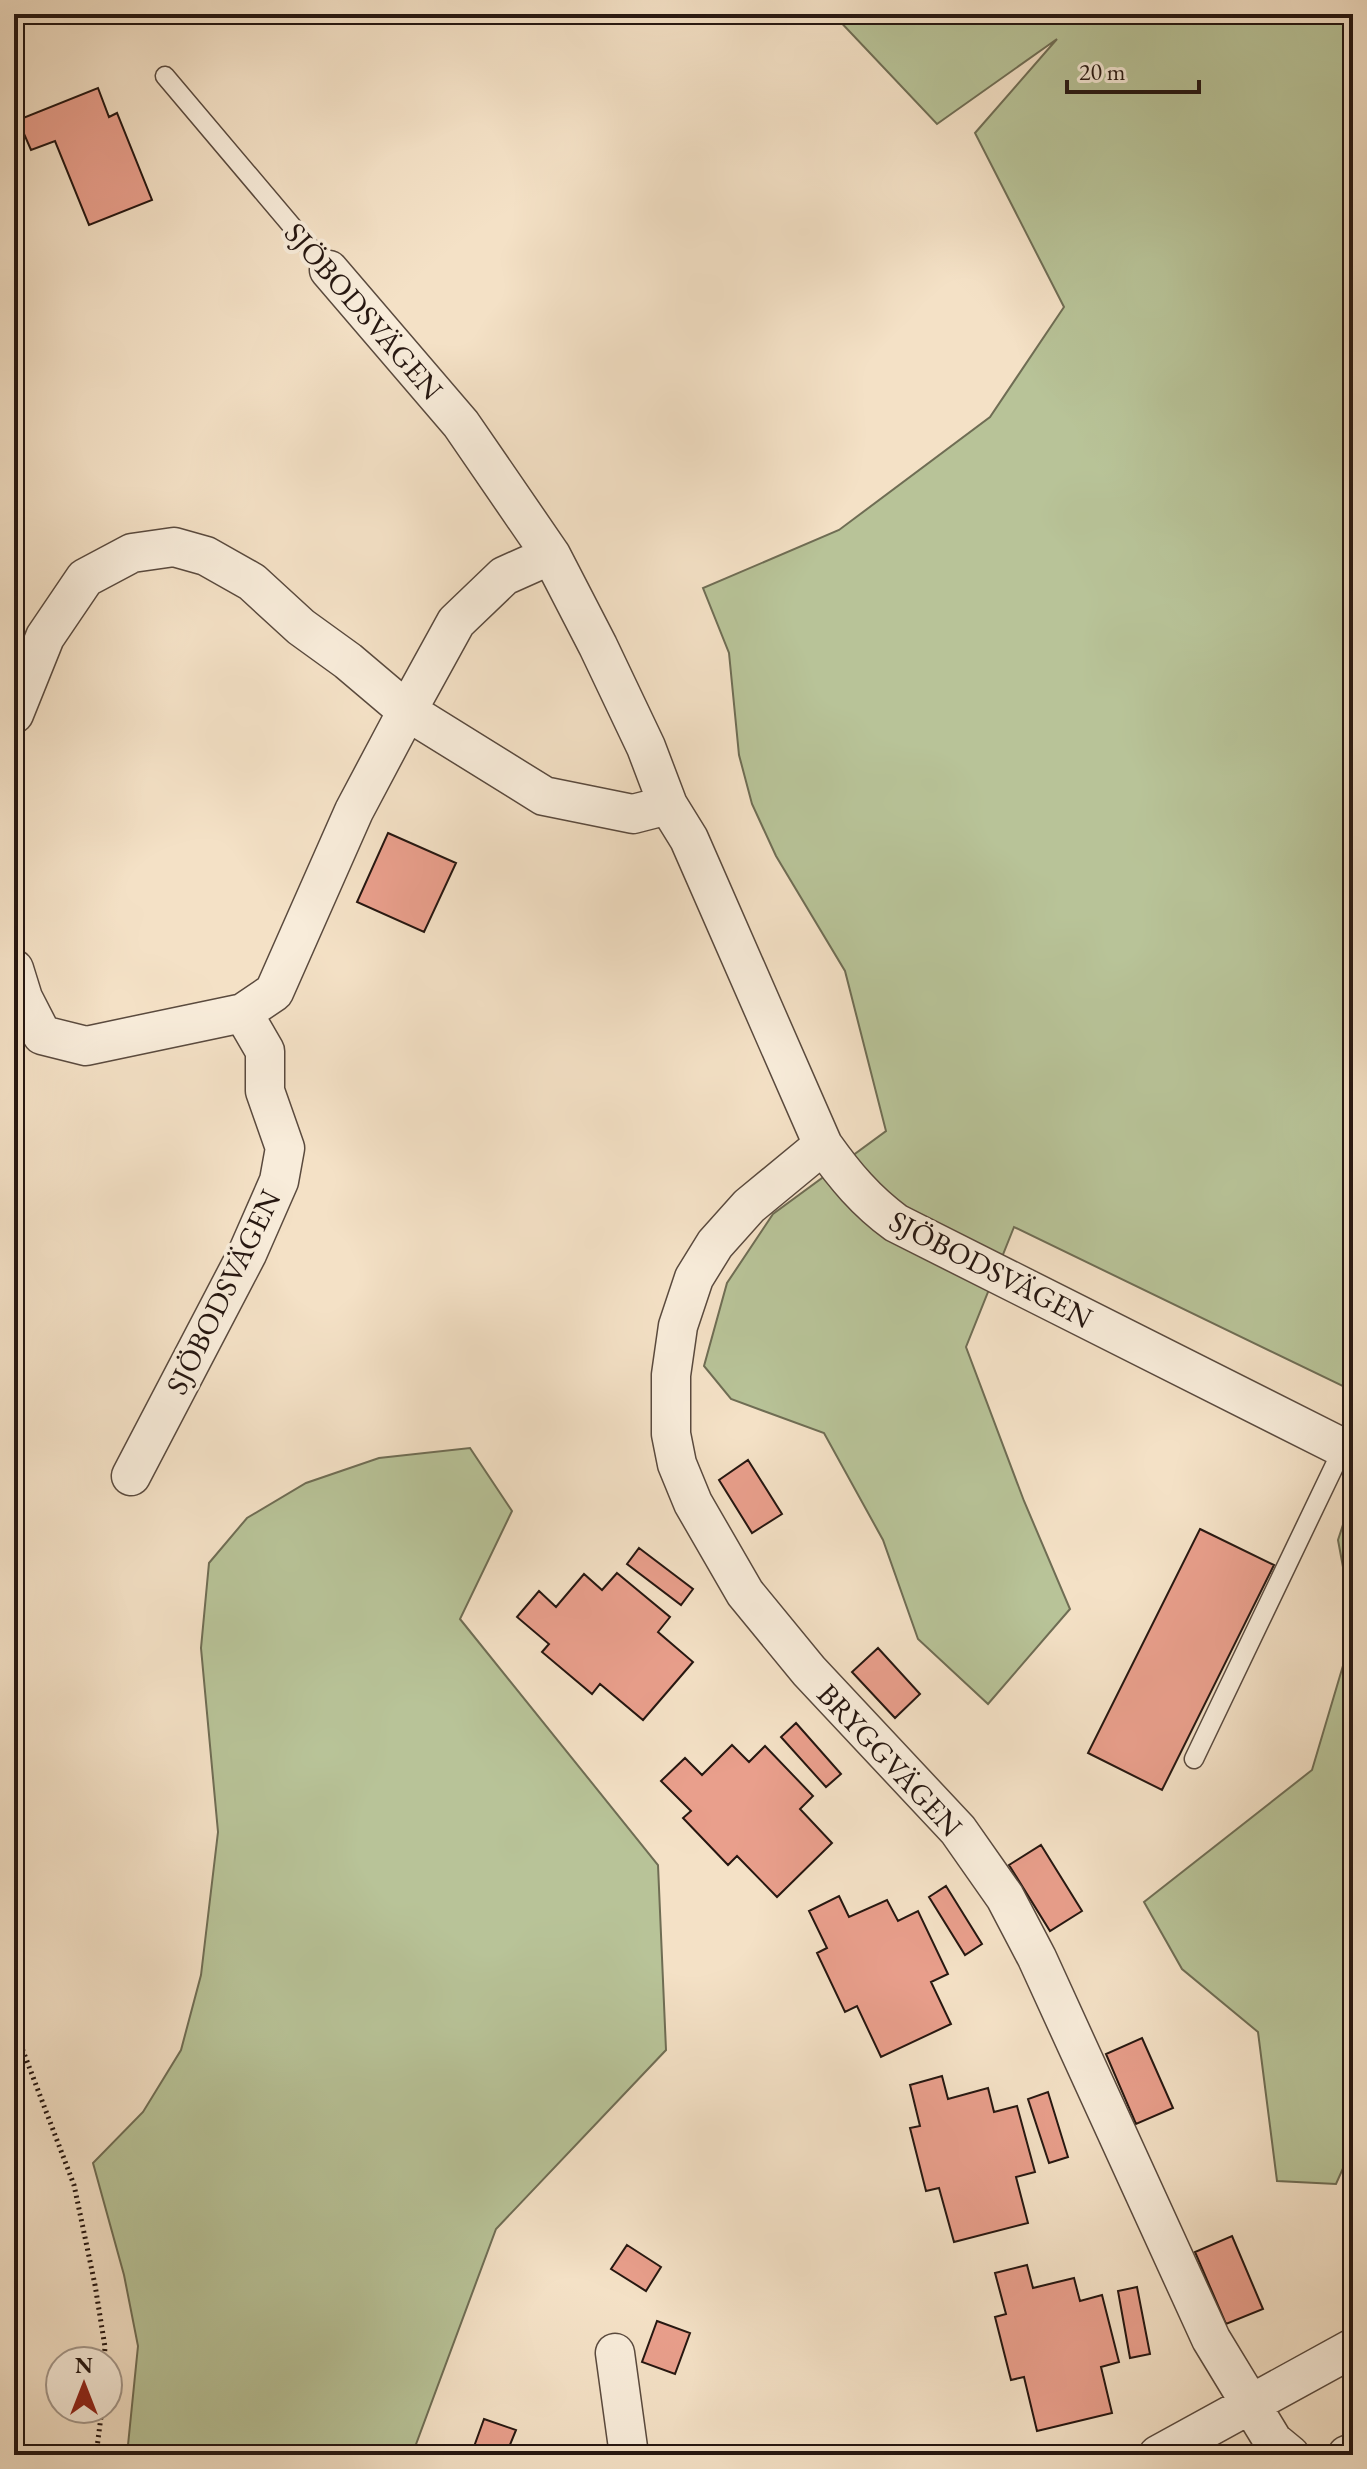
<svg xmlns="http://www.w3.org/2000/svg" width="1367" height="2469" font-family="'EB Garamond',serif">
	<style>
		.green { fill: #b8c398; stroke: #6f6d54; stroke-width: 2 }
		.building { fill: #e99f8c; stroke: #261711; stroke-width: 2 }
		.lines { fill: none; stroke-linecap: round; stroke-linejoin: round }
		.service-casing { stroke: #5a4a3e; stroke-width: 21 }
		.minor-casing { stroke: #5a4a3e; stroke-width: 41 }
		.path { stroke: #261711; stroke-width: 5; stroke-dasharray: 2 4; stroke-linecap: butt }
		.service { stroke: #f8ecda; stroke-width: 18 }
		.minor { stroke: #f8ecda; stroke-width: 38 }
		.labels { text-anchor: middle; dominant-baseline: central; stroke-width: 8; stroke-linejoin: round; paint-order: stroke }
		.street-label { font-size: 30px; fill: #261711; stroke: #f8ecda }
	</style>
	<rect width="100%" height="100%" fill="#f4e1c6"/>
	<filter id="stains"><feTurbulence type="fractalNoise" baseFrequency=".0025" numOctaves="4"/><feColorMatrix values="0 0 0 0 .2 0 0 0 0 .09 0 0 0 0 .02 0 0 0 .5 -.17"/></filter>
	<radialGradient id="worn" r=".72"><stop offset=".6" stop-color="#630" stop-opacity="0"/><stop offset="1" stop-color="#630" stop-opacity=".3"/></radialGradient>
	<!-- green -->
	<path class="green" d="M833,14h520v1377l-339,-164 -48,120 58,154 46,108 -82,95 -70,-65 -35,-99 -59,-107 -93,-34 -27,-33 23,-83 46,-69 113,-83 -41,-160 -69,-115 -24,-52 -13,-49 -10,-102 -26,-65 136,-58 151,-113 74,-110 -89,-174 82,-94 -120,85z
		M470,1448l42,63 -52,108 198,246 8,185 -170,179 -84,226h-285l11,-109 -14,-71 -31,-112 50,-51 38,-62 20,-75 17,-143 -17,-184 8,-85 38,-45 59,-35 73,-25z
		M1353,1494v127l-15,-81z
		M1353,1632v514l-17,38 -59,-3 -19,-149 -76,-63 -38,-67 168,-132z"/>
	<!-- building -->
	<path class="building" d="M98,88l11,29 8,-4 35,87 -63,25 -34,-84 -24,9 -13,-30z
		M388,833l68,30 -32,69 -67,-30z
		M748,1460l34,54 -30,19 -33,-53z
		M1200,1529l74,36 -112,225 -74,-37z
		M639,1548l54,41 -12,16 -54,-41z
		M617,1573l53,44 -12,15 35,30 -50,58 -43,-36 -8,10 -50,-42 7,-8 -32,-27 22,-26 17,16 28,-33 18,16z
		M878,1648l42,46 -25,24 -43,-46z
		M796,1723l45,51 -15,13 -45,-50z
		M732,1745l17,17 16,-16 48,50 -13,13 32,34 -55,54 -40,-41 -9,9 -45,-47 8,-7 -30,-30 24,-23 17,17z
		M1041,1845l41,66 -32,20 -41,-66z
		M946,1886l36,58 -17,11 -36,-58z
		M839,1896l10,21 38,-17 11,21 20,-10 30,63 -17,8 20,42 -70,33 -24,-51 -12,6 -28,-59 10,-5 -18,-37z
		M1142,2038l31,70 -37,16 -30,-70z
		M942,2076l6,23 40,-11 6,24 23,-6 18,66 -19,5 12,46 -74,19 -15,-54 -13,3 -16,-63 10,-2 -10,-41z
		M1048,2092l20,65 -19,6 -21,-64z
		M1232,2236l31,73 -37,15 -31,-72z
		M627,2245l34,22 -15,24 -35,-22z
		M1027,2265l6,23 41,-10 6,23 22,-6 17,67 -18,5 11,46 -75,18 -13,-54 -13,3 -16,-63 11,-3 -11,-41z
		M1137,2287l13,67 -20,4 -12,-67z
		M657,2321l33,12 -15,41 -33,-12z
		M484,2419l32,11 -9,22 9,3h-45z"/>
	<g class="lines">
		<!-- service casing -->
		<g class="service-casing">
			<path id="service" d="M165,76l164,194
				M1194,1759l149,-311"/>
		</g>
		<!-- minor casing -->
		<g class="minor-casing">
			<path id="minor" d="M329,270l132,154 90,131 47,91 48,101 22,58 21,34 134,306c22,31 43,56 73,78l457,230
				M551,555l-47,21 -48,46 -49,89 137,85 89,18 35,-9
				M14,714l31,-77 40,-59 47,-25 42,-6 32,9 46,26 49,45 47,34 59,50 -53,100 -80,181 -31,21 -157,33 -44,-11 -19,-37 -9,-29
				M823,1145l-74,61 -34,38 -21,34 -16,48 -7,49v59l6,30 16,39 52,90 64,78 149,159 47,67 32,61 174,381 62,102 17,14
				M131,1476l116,-222 32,-73 6,-33 -20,-57v-40l-22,-38
				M615,2353l14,102
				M1158,2455l195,-107
				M1347,2455l6,-2"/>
		</g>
		<!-- path -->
		<path class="path" d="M14,1087l2,-1
			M14,2027l60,158 21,100 10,62 -1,14
			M96,2455l6,-46"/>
		<!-- service -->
		<use href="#service" class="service"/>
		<!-- minor -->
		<use href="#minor" class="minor"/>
	</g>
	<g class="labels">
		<!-- street labels -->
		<g class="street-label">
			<text transform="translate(364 311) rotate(49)">SJÖBODSVÄGEN</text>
			<text transform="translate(991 1269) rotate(27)">SJÖBODSVÄGEN</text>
			<text transform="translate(223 1292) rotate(-64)">SJÖBODSVÄGEN</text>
			<text transform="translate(890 1760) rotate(47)">BRYGGVÄGEN</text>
		</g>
	</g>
	<!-- margin -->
	<rect width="1367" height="2469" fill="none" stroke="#f4e1c6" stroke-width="48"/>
	<rect x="16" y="16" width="1335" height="2437" fill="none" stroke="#261711" stroke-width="4"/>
	<rect x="24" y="24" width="1319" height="2421" fill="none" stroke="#261711" stroke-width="2"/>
	<!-- north arrow -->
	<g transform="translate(84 2385)"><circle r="38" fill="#f8ecda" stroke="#a4978a" stroke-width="2"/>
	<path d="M0-6L14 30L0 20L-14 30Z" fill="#8f2418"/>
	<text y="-12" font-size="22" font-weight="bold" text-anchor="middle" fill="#261711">N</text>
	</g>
	<!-- scale -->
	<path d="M1067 80v12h132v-12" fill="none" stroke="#261711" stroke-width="4"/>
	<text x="1079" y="80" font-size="24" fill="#261711" stroke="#f8ecda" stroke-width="6" paint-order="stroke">20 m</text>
	<rect width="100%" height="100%" filter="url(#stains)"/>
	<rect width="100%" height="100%" fill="url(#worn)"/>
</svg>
